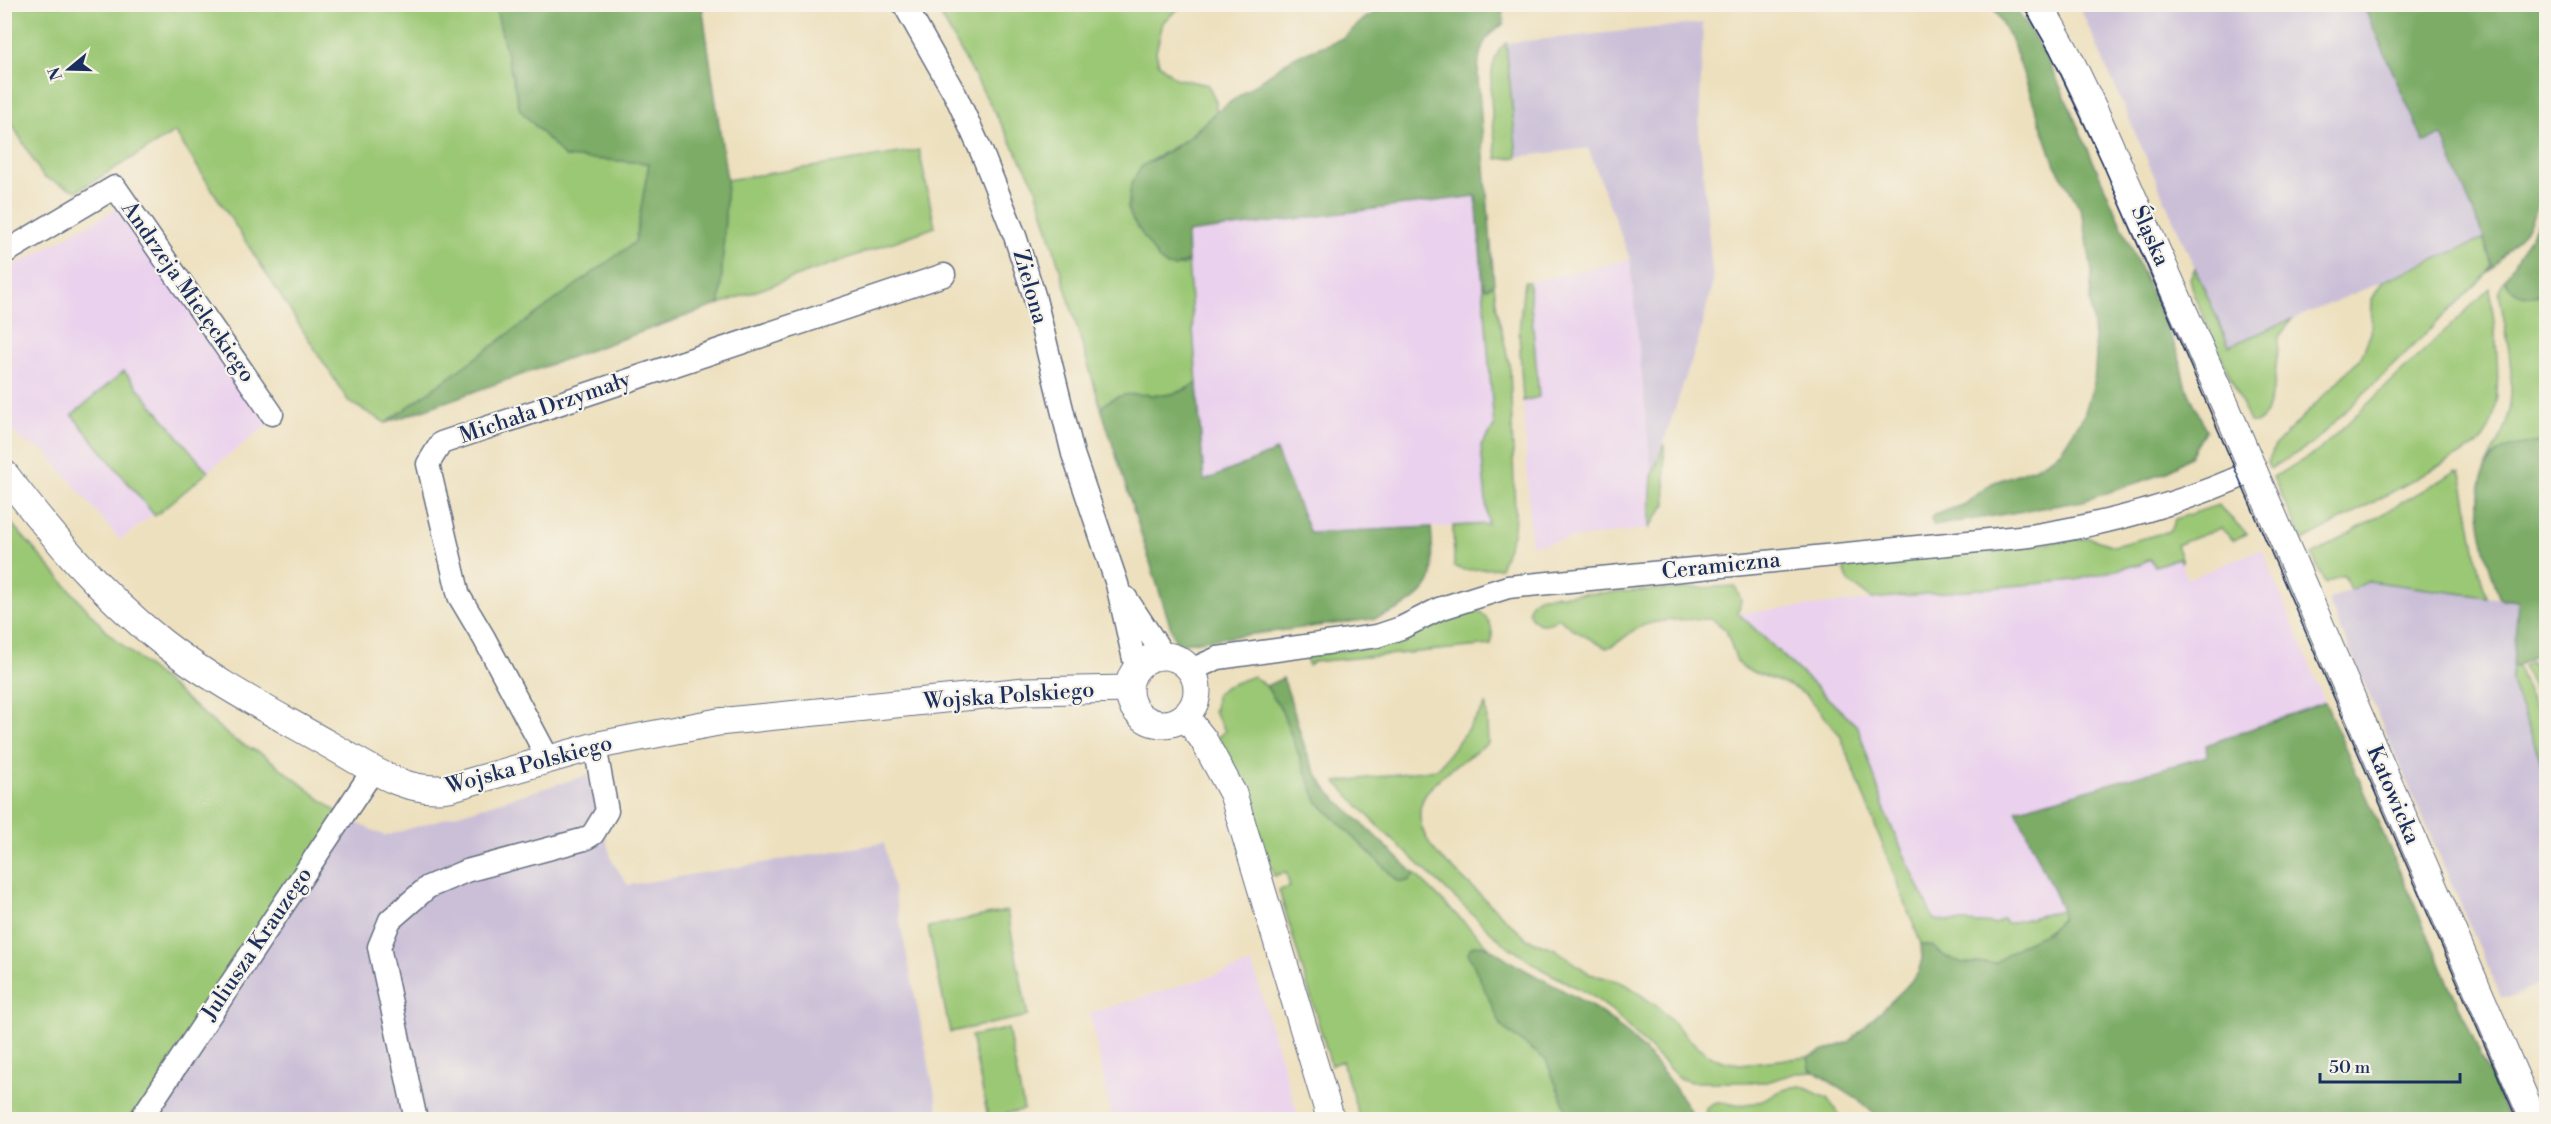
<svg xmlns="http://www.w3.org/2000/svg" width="2551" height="1124" font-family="'Libre Bodoni',serif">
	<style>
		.built { fill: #ead1ed }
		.industrial { fill: #cabfd7 }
		.green { fill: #9bc875; stroke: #5b7c6a; stroke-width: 1.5 }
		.forest { fill: #7cac66; stroke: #4c6e62; stroke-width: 1.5 }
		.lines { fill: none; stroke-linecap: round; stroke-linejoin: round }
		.minor-casing { stroke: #646d80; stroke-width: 25 }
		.tertiary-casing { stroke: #646d80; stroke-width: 29 }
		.minor { stroke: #fff; stroke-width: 22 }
		.tertiary { stroke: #fff; stroke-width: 27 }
		.tram { stroke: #1b2f5e; stroke-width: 1.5 }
		.labels { text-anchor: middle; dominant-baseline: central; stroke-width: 4.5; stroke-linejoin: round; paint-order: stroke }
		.street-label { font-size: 22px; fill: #1b2f5e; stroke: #f7f3e8 }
	</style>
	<rect width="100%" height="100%" fill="#f7f3e8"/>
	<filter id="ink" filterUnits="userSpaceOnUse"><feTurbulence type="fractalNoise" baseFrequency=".0167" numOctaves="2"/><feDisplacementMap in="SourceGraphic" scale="12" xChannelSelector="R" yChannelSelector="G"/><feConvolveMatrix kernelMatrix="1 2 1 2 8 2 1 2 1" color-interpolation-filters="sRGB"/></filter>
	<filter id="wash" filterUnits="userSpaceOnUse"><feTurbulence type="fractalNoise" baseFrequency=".008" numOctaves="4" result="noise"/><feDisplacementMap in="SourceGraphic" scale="24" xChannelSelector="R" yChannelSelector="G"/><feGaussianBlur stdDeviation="1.35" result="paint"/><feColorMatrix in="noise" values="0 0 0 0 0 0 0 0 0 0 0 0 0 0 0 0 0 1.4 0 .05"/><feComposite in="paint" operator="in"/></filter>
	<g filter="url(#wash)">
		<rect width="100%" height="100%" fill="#ede0be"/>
		<!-- built -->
		<path class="built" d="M1476,196l18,231 -13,19 7,79 -178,8 -107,-52 -16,-248z
			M120,207l151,215 -151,118 -74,-88 -25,-12 -16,-18v-151z
			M1630,259l22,217 -3,52 -118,17 -8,-144 16,-4 -10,-115z
			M2262,549l63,153 -119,43 1,11 -191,54 46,100 -56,14 -72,-4 -47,-103 -29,-90 -120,-114 338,-33 64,-16 10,-5 5,7 24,-9 8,22z
			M1252,964l47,155h-187l-22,-106z"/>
		<!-- industrial -->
		<path class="industrial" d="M2079,5h284l60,137 19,-8 42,105 -255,107z
			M1703,23l-4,106 14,153 -14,56 -47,138 -22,-217 -42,-111 -71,9 -11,-114z
			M2369,581l150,20 -8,79 35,95v207l-36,16 -9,-1 -173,-397z
			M588,775l24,86 16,24 256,-42 56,276 -794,1 196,-304 43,20z"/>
		<!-- green -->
		<path class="green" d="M4,5h491l25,105 45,47 84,6 -14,80 -249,180 -37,-21 -174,-270 -98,59 -34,-14 -38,-65z
			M935,5h248l-20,17 -7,30 3,12 16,14 33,7 8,16v11l-31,28 -43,26 -5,9 -9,33 4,11 14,20 37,27 5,-5 9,122c-10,6 -20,11 -32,12 -22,2 -47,-7 -64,13l-66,-223z
			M1506,43l11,114 -20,2c-2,-29 -17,-97 9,-116z
			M919,150l16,77 -215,77 7,-124z
			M2484,239l8,26 -5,9 -175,170 -42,25 -3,-7 9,-18 84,-85 11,-26 1,-34 11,-18z
			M2195,268l34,78 63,-27 -13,18 -5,50 -8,26 -9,10 -7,-1 -56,-127 -4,-17z
			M2505,279l4,8 28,9 9,-7v152l-53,16 -8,10c8,-16 19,-33 23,-51 9,-40 -3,-86 -9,-126z
			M1524,282h5l10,115 -16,4 -4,-69z
			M1494,284l3,26 13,58 5,145 -1,18 -14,37 -36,2 -10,-4 -1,-40 35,-2 -7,-78 13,-19 -11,-141 4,2z
			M2490,288c4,40 20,125 -11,155 -5,5 -13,8 -20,12l-156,86 -30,-64 44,-25z
			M124,371l84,101 -53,44 -83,-101z
			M1664,444l2,60 -17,24 3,-52z
			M2456,471l4,1 2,5 17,94 8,26 -118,-16 -19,9 -6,-15 -19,8 -13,-28z
			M2218,505l29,29 -14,6 -12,-12 -45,17 6,16 -1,1 -2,-4 -24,8 -5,-7 -10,5 -64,16 -204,19 -23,-17 -5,-13 4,-3 242,-28 24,8 56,-15 5,-12z
			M4,515l103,117 127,108 30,15 78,61 -196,303h-141z
			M1735,586l6,14 -3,13 120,114 29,90 47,103 61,4 8,-5 3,5 56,-14v8l-7,8 -60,37h-32l-17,-6 -14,-11 -11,-2 -81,-209 -34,-40 -16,-9 -47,-18 -6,-7 -11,-31 -14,-11c-22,1 -49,-1 -70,7 -14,5 -21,18 -36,22l-32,-18 -15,-12c-26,20 -43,-15 -17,-22z
			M1469,608c18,3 26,19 22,37l-178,17 -4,4 -3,-8 4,-3 83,-12z
			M2531,662l15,35v5l-5,2 -18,-38z
			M2517,665l29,71v39l-35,-95 2,-13z
			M1253,676l13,10 15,23 36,92 81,80c8,2 12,0 17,-7l75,74 -8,-3 20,82 44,33 24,59h-210l-18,-58 -11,4 -52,-175 11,-3 -4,-15 -12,4 -30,-91 -26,-48 7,-6 -12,-21h2l1,-16 9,-7z
			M1486,705l2,38c-44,32 -98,56 -49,113l88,83 28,10 35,25 28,7 12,6 29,21 29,30 18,15 16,8 18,3 68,-7 2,12 4,3 -18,1 -29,9h-76l-12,-4 -68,-68 -22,-16 -46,-24 -40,-27 -124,-116 -43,-45 101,-13z
			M1007,911l21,105 -78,16 -22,-105z
			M1008,1029l16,81 -36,7 -17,-81z
			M1801,1086l26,12 16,21h-138l1,-11c13,-13 25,0 41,-3 20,-4 33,-18 54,-19z"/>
		<!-- forest -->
		<path class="forest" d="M1499,4l4,8 1,12c-22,11 -26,30 -26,53l16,207 -7,4 -4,-2 -7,-90 -289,37 1,28 -13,6 -8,-1 -8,-6 -27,-41 -4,-11 3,-24 11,-18 34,-19 20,-15 20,-20 78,-55 49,-19 21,-19 19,-11z
			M495,5h207l25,175 -7,124 -334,119 249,-181 14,-79 -84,-6 -45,-47z
			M1992,5h22l30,48 17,35 118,268 5,25 22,49 -16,27 -25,16 -82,28 -149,25 -3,-6 3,-5 31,-11 27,-21 42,-15 19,-11 9,-8 22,-34 10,-32 2,-28 -6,-55 2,-28 -8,-51 -5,-15 -24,-41 -42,-121z
			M2363,5h183v183l-18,39 -41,47 5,-9 -8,-26 -42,-104 -18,7z
			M2546,209v80c-15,11 -33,9 -41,-10z
			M1197,383l7,98 72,-30 34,82 121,-6c1,15 3,33 1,48 -4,23 -40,39 -60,44l-196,25 -75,-236c16,-19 38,-13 59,-13 14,1 26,-5 37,-12z
			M2546,441v211l-33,15 5,-66 -18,-2c-13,-37 -41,-122 1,-148 14,-8 30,-7 45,-10z
			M1283,678c17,42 17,79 47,115l85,81c-5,7 -9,9 -17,7l-81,-80 -36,-92 -15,-23z
			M2325,702l184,417h-629l-23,-20 -47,-30 -2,-12 41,-15 56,-54 13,-15 4,-14 -1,-15 11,2 14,11 17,6h32l26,-18 27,-13 14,-14v-8l-46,-100 191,-54 -1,-11z
			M1475,945c16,-1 31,15 45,22 23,13 47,25 69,38 40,24 84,74 106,114h-125l-24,-59 -44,-33 -34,-74 2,-5z"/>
	</g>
	<g filter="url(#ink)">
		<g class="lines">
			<!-- minor casing -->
			<g class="minor-casing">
				<path id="minor" d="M904,4l52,92 26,57 33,83 19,59 39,159 44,130 19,84
					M4,253l111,-66 157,227
					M1126,598l38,58
					M1191,670l27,-12 159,-22 24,-8 38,-19 69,-22 522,-51c77,-12 152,-32 223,-65
					M549,760l-65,-122 -25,-42 -31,-132 13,-21 503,-168
					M140,1120l234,-351
					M416,1120l-37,-173 11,-27 38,-33 38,-16 119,-32 8,-5 14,-23 -12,-65"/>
			</g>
			<!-- tertiary casing -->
			<g class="tertiary-casing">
				<path id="tertiary" d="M2039,4l30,54 25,52 132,297 308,713
					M4,473c47,62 96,120 158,169 51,40 110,70 166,102 38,21 76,51 121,44l150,-43 119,-23 307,-31 104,-2
					M1129 690a34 34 0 1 1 68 0a34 34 0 1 1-68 0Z
					M1185,716l18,23 30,55 98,326"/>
			</g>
			<!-- minor -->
			<use href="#minor" class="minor"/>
			<!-- tertiary -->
			<use href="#tertiary" class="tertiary"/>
			<!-- tram -->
			<path class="tram" d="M2022,4l28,48 52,110 415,958"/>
		</g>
	</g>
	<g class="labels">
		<!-- street labels -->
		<g class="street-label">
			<text transform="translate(2150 236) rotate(66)">Śląska</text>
			<text transform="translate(1030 287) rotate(74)">Zielona</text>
			<text transform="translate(188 292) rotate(55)">Andrzeja Mielęckiego</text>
			<text transform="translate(545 408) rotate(-19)">Michała Drzymały</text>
			<text transform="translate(1721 566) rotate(-6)">Ceramiczna</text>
			<text transform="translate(1009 696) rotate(-4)">Wojska Polskiego</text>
			<text transform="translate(529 765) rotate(-15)">Wojska Polskiego</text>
			<text transform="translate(2393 795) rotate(67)">Katowicka</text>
			<text transform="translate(257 944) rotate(-56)">Juliusza Krauzego</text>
		</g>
	</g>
	<!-- margin -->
	<rect width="2551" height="1124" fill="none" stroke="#f7f3e8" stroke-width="24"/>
	<!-- north arrow -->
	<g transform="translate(69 69) rotate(251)" stroke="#f7f3e8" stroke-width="4.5" paint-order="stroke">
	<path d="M0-4.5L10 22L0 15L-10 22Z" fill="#1b2f5e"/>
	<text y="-9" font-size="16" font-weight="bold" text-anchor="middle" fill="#1b2f5e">N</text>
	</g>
	<!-- scale -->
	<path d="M2320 1073v9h140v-9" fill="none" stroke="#1b2f5e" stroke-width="3"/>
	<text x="2329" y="1073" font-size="18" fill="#1b2f5e" stroke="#f7f3e8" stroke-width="4.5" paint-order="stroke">50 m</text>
</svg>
